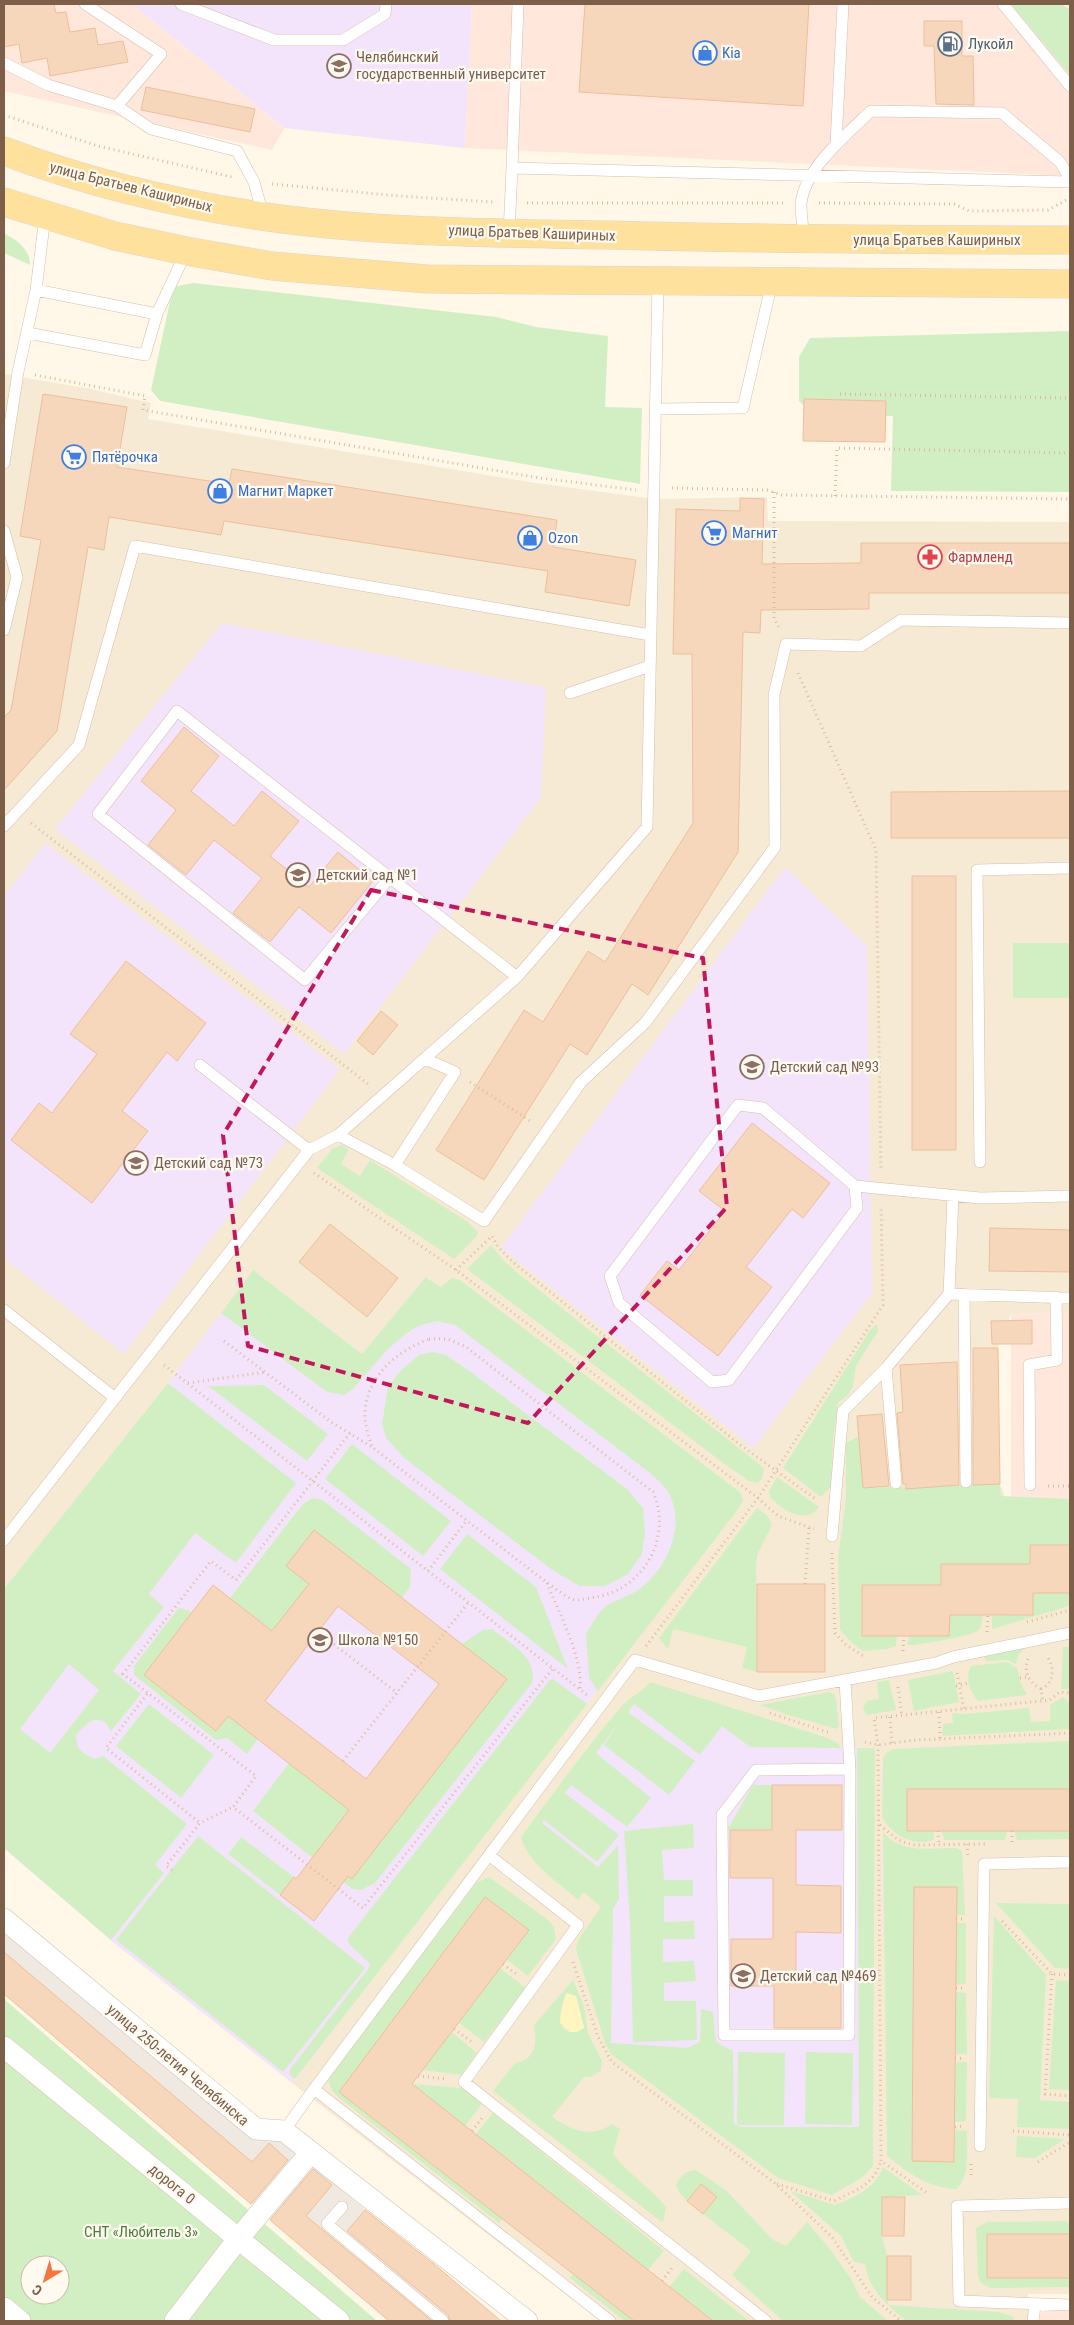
<svg xmlns="http://www.w3.org/2000/svg" width="1074" height="2325" font-family="'Roboto Condensed',sans-serif">
	<style>
		.residential { fill: #f7ead5; fill-rule: evenodd }
		.commercial { fill: #ffe8db }
		.industrial { fill: #efe9e1 }
		.education { fill: #f4e4fb }
		.green { fill: #d2efc4; fill-rule: evenodd }
		.sand { fill: #fff5c1 }
		.building { fill: #f7d7bc; stroke: #ecbf9a; fill-rule: evenodd }
		.lines { fill: none; stroke-linecap: round; stroke-linejoin: round }
		.lane-casing { stroke: #d3bfab; stroke-width: 12 }
		.street-casing { stroke: #d3bfab; stroke-width: 22 }
		.primary-casing { stroke: #ddd5cf; stroke-width: 29 }
		.path { stroke: #ddbb9e; stroke-width: 3; stroke-dasharray: 1 4; stroke-linecap: butt }
		.lane { stroke: #fff; stroke-width: 11 }
		.street { stroke: #fff; stroke-width: 21 }
		.primary { stroke: #ffe19e; stroke-width: 28 }
		.marked { fill: none; stroke: #c2185b; stroke-width: 4; stroke-dasharray: 10 6; stroke-linejoin: round }
		.labels { text-anchor: middle; dominant-baseline: central; stroke-width: 4.5; stroke-linejoin: round; paint-order: stroke }
		.service-label { font-size: 15px; fill: #4e5e75; stroke: #fffaf0; text-anchor: start }
		.shop-label { font-size: 15px; fill: #366cbe; stroke: #fffaf0; text-anchor: start }
		.education-label { font-size: 15px; fill: #785e54; stroke: #fffaf0; text-anchor: start }
		.street-label { font-size: 15px; fill: #7d5e48; stroke: #fffaf0 }
		.health-label { font-size: 15px; fill: #be3a42; stroke: #fffaf0; text-anchor: start }
		.park-label { font-size: 15px; fill: #4b7d3c; stroke: #fffaf0 }
	</style>
	<rect width="100%" height="100%" fill="#fff7e8"/>
	<!-- residential -->
	<path class="residential" d="M4,374l87,15 60,14 -3,16 381,63 125,17 113,-2 1,24 302,1v792l-59,-1 -13,35h-25l2,137 25,-1 11,29 59,1v780h-42v27h-428l-308,-238 442,-569 -307,-237 -65,77 -109,-84 -78,104 -171,215v-331l120,96 -79,-510 -41,52zM875,1748l-2,418 -260,-257z"/>
	<!-- commercial -->
	<path class="commercial" d="M4,4h128l152,124 -12,22 -268,-59z
		M472,4l598,2v170l-605,-28z
		M1011,1313l59,1v200l-59,-1z
		M1070,2310v11h-30l-1,-10z"/>
	<!-- industrial -->
	<path class="industrial" d="M4,1913l497,408h-111l-386,-331z"/>
	<!-- education -->
	<path class="education" d="M132,4h340l-7,144 -181,-20z
		M222,623l324,64 -5,111 -197,256 -289,-225z
		M45,843l295,226 -216,285 -120,-96v-362z
		M785,867l82,79 5,347 -119,155 -252,-200z
		M253,1270l109,84 64,-77 308,237 -442,569 -178,-140 -110,-95v-259l171,-215z
		M645,1690l36,5 69,52 125,1 -2,418 -104,-9 -158,-114 2,-134 -84,-71z"/>
	<!-- green -->
	<path class="green" d="M1011,4h51l8,6v65z
		M4,233c13,8 26,15 26,32l-26,-12z
		M193,283l303,34 40,10 72,9 -3,71 37,1 -2,76 -480,-83 -9,-11 22,-103z
		M1070,331v161l-179,-1 2,-75 -80,-2 -14,-13v-44l11,-19z
		M1013,943h57v55h-57z
		M342,1145l7,4 -8,15 19,12 10,-16 98,62 10,10 -1,4 -23,23 -137,-91 16,-20z
		M491,1245l13,16 16,14 244,193 -2,11 -5,4 -8,-2 -23,-16 -259,-196z
		M253,1270l109,84 64,-77 15,10 11,-9 8,2 281,213 2,7 -4,8 -141,183 -9,-13 -3,-45c6,-8 11,-19 18,-25 9,-8 24,-11 34,-18 29,-20 51,-68 28,-101 -4,-6 -11,-11 -16,-16l-195,-148 -18,-4 -16,4 -13,7 -20,17 -35,40 -9,6 -17,-3 -106,-79z
		M877,1324l1,7 -22,35 -3,20 -5,9 -10,8 -5,36 -2,47 -10,11 -38,-29 87,-138z
		M432,1352l14,3 22,15 159,119 16,19 2,26 -3,20 -14,20 -23,12h-25l-25,-14 -151,-114 -18,-20 -4,-14 6,-37 13,-17 18,-15z
		M168,1383l128,100 -60,80 -41,-30 -46,61 15,13 -51,64 28,23 -30,37 -6,-9c-13,-7 -20,4 -29,13 0,14 6,18 18,24l9,-3 84,68 -32,41 9,8 -53,67 -107,-92v-259zM69,1664l30,26 -49,63 -30,-24z
		M264,1385l64,49 -21,27 -99,-75z
		M859,1436l4,52 137,-4 1,12 69,3v46h-40v19l-89,21h-79v51h35l-1,10 -9,3 -24,2 -11,-8 -12,-13 -2,-72 8,-59v-56z
		M352,1444l99,77 -28,35 -98,-77z
		M777,1477l42,30c-14,19 -38,2 -49,-10l-1,-6z
		M312,1498l9,1 90,70 -1,18 -8,11 -88,-68 -28,36 23,18 -37,47 -42,-33 72,-93z
		M757,1508l11,8 4,9 -15,30 -1,14 1,103 -15,-4 5,-21 -74,-18 -5,20 -9,-11z
		M467,1534l69,53 32,82 -128,-100z
		M1033,1593h36v13l-77,23v-13l41,-1z
		M181,1608l11,4 -48,63 72,56 12,-15 30,23 -11,15 -20,-16 -11,2 -82,-65v-9l43,-56z
		M950,1615h33c-1,5 -1,12 -4,15 -5,6 -64,16 -72,15l2,-9h40z
		M492,1629c18,15 46,27 40,54l-157,200 -14,7 -9,-1 -99,-78 36,-48 60,47 -32,42 35,27 155,-200 -45,-35 21,-14z
		M1031,1643l-12,11 -3,10 -9,-4 -21,1 -2,-8z
		M1063,1647h7v42h-9z
		M1007,1662l10,6 4,16 6,11 -49,6c-9,-11 -13,-22 -7,-35z
		M953,1671l6,31 -45,9 -6,-31z
		M553,1679l34,25 -292,375 -6,-5 2,-6 77,-99 2,-5 -20,-19 -3,-6 202,-258z
		M889,1680l7,30 -30,5 -3,-7 4,-7 12,-2 -2,-17z
		M650,1682l175,55 13,6 3,5 -91,-1 -28,-21 -22,29 -66,-51 -6,8 67,49 -26,34 -65,-50 14,-21 -22,29 55,45 -24,29 -56,-42 -6,8 54,42 -22,27 -53,-42 -2,3 56,44 20,-22 1,54 -6,10 -2,134 76,5 13,-6 1,-33 12,3 3,30 17,9 1,73 7,3h118l-2,-379h18l-2,418 -10,11 -31,18 -54,-17 -167,-124 -6,-11 -29,-94 2,-9 23,-33 -17,-15 -6,8c-20,-18 -50,-36 -57,-63 32,-43 64,-88 99,-129 9,-11 23,-16 30,-26z
		M829,1692l6,3 1,4 3,27 -3,3 -51,-15 -25,-9z
		M1063,1697l7,6v26l-128,7 1,-12 10,-1 -1,-10 13,1 64,-6 2,14 19,-1v-16z
		M149,1704l65,51 -33,43 -65,-52z
		M1070,1741v48h-163v42h27v8c-17,10 -47,-6 -52,-24l1,-57 3,-5 7,-4z
		M753,1785h19v45h-45z
		M693,1824l1,24 -32,2 2,30h29v16h-29v26l30,-1 1,18h-32v23l31,-1 2,20 -32,2v18h32l1,39 -64,2 -3,-119 -6,-92z
		M941,1831h66l-2,9h-60z
		M1014,1831h56v8l-53,1z
		M883,1832c18,22 46,16 73,16l6,3 3,64h-9l-42,-28 -2,274 42,1 1,-32 12,1c-1,18 4,46 -11,58 -29,-1 -47,-16 -69,-33z
		M198,1836l167,132 -82,104 -167,-132z
		M241,1837l53,40 -14,18 -52,-41z
		M489,1877l59,43 6,7 2,12 -28,37 -21,-16 22,-30 -44,-33 -146,195 163,127 -3,4 -162,-127 -5,-5 -4,-11 148,-197z
		M996,1903l74,1v65l-15,-1z
		M994,1916l52,59 -6,125 30,2v27l-53,-2 1,-28 -29,-1z
		M956,1923h10v61l-10,1z
		M500,1968l26,20 -42,54 -25,-19z
		M573,1980l11,26 4,27 14,28 -1,10 -11,6h-6l-32,40c19,13 39,22 60,7l8,5 -7,25c15,20 37,33 53,53l-3,16 -170,-132 22,-28c21,-3 22,-20 19,-38zM576,1996l8,32 -14,4 -7,-4 -3,-13 3,-4 1,-9z
		M1056,1980l14,1v109l-21,-1z
		M956,1992l10,1 1,61h-12z
		M4,1999l373,322h-373zM30,2265h30v30h-30z
		M452,2032l25,21 -16,22 -38,-5z
		M738,2052l47,1 -1,72h-47z
		M806,2052l47,1 -1,72 -47,-1z
		M955,2062h12l-1,59 -12,1z
		M412,2084l50,4 20,16 -17,22z
		M493,2113l171,138 -16,19 -172,-136z
		M1017,2136l47,3h1l-30,19 -19,-1z
		M883,2167l39,28 -40,2v39l5,20v44l2,5 110,7 15,5v4h-107c-20,-15 -38,-31 -42,-57l-11,-2 -13,-26 -51,-45 45,14c20,-8 40,-16 48,-38z
		M696,2170l31,21 46,49 13,6 21,-24 23,27 21,30 9,18 28,24h-105l-51,-46 19,-24 -48,-37 13,-18 -15,-12 -14,17 -8,-9 -3,-7c5,-10 9,-14 20,-15z
		M1065,2221l5,2v11h-83v44h83v9l-80,1 -9,-5 -3,-6 -2,-49 11,-6z
		M684,2269l65,52h-36l-44,-34z
		M573,2274l61,47h-9l-55,-43z"/>
	<!-- sand -->
	<path class="sand" d="M567,1993l9,3 8,32 -7,4h-7l-10,-9c0,-6 3,-25 7,-30z"/>
	<!-- building -->
	<path class="building" d="M4,4h50l2,9 10,-1 4,20 25,-4 3,17 25,-4 5,21 -78,14 -3,-18 -25,5 -3,-19 -15,3z
		M585,4h224l-6,102 -224,-14z
		M924,21h38v35h11l1,49 -38,-1 -2,-58h-10z
		M146,87l109,22 -5,23 -109,-22z
		M43,394l84,13 -10,60 112,17 3,-15 325,51 -4,27 83,13 -7,46 -84,-14 3,-21 -324,-50 -3,14 -112,-18 -5,33 -16,-3 -31,184 -53,59v-73l7,-7 30,-170 -21,-4z
		M804,399l82,2 -1,41 -82,-1z
		M740,498l24,1 -2,65 99,-1v-20h209v50h-201v16l-108,1 -1,23 -17,-1 -5,220 -90,143 -16,-11 -45,71 -17,-11 -86,136 -48,-30 88,-140 19,12 45,-71 17,11 88,-139 -1,-169h-19l3,-145 64,2z
		M184,727l35,29 -28,35 43,35 28,-35 37,30 -29,35 39,31 29,-35 35,29 -42,52 -32,-26 -29,35 -37,-29 29,-35 -48,-38 -28,35 -38,-30 28,-35 -35,-29z
		M1070,791v47h-179v-46z
		M912,876h44v274h-44z
		M126,961l80,62 -29,38 -10,-9 -45,59 26,20 -56,72 -81,-63 28,-37 13,10 45,-59 -27,-20z
		M381,1011l17,14 -25,30 -16,-14z
		M752,1123l78,60 -27,35 -11,-9 -46,58 26,20 -54,69 -78,-61 27,-34 12,9 46,-59 -26,-20z
		M330,1224l68,54 -31,39 -68,-55z
		M990,1228l80,2v42l-81,-1z
		M1032,1320v24h-40l-1,-23z
		M973,1348h25l2,136 -27,1z
		M957,1362l2,123 -53,4v-5h-3l-6,-71 6,-1 -3,-47z
		M882,1414l7,72 -26,2 -6,-72z
		M314,1530l193,149 -155,200 -4,-3 -34,45 -34,-26 14,-18 2,2 53,-69 -121,-94 -12,15 -72,-56 69,-90 59,46 37,-47 -23,-18zM338,1606l101,78 -73,95 -101,-78z
		M1030,1545h40v48h-37v22h-83l-1,21h-87v-51h79v-21h89z
		M757,1584h68v88h-68z
		M772,1785h70v45h-46v55l45,1v47l-45,-1v50h45v46h-67v-42h-43v-47h42v-61h-43v-48h42z
		M907,1789h163v42h-163z
		M914,1887h43l-3,275 -42,-1z
		M485,1897l44,33 -117,154 301,237h-79l-295,-229z
		M4,1952l248,210 17,-19 19,17 -37,44 -247,-210z
		M313,2169l19,16 -26,31 126,105h-43l-119,-101z
		M701,2184l16,13 -14,17 -16,-13z
		M882,2197h23l-1,39h-22z
		M365,2210l69,54 67,57h-51l-2,-6 -101,-84z
		M987,2234h83v44h-83z
		M887,2256h24v44h-24z"/>
	<g class="lines">
		<!-- lane casing -->
		<g class="lane-casing">
			<path id="lane" d="M85,4l76,50 -44,52
				M181,4l93,36h69l42,-26 1,-10
				M1003,4l67,82
				M4,63l44,22 69,21 34,23 86,22 17,31 9,33
				M836,144l7,-140
				M512,168l6,-164
				M509,233l3,-65 558,14
				M804,239c-1,-11 -3,-24 -3,-35 3,-35 46,-70 70,-93l131,2 58,49 10,17
				M36,290l121,24
				M28,333l117,22 12,-41 29,-62
				M656,409l87,-1 29,-126
				M4,463l14,-91 18,-82 9,-74
				M4,531l13,46 -13,53
				M570,693l80,-27
				M4,826l75,-81 56,-199 515,89
				M391,876l-86,104 -207,-166 79,-103 340,266
				M200,1065l109,85
				M338,1135l57,30 89,56 97,-139 64,-59 130,-176 -1,-152 12,-51 75,2 40,-26 169,3
				M980,1162l-3,-292 93,-2
				M395,1165l60,-93 -30,-13
				M855,1186l2,22 -128,172 -17,2 -93,-79 -9,-27 128,-171 25,3 92,78 125,12 90,-2
				M953,1196l-4,98 121,4
				M964,1294l2,188
				M4,1310l111,88
				M886,1368l10,115
				M1030,1485l-1,-120 28,-5 -1,-63
				M832,1536l11,-125 43,-43 63,-74
				M4,1540l305,-390 29,-15 179,-158 130,-150 11,-545
				M845,1680l5,89 -94,1 -34,45 2,220h125l1,-266
				M490,1856l88,69 -114,157 302,239
				M284,2131l30,-42
				M980,2146l4,-282 86,-2
				M1070,2203l-113,3 2,95 111,4
				M342,2207l-15,17 116,97
				M610,2321l-296,-232 321,-429 124,36 177,-33 17,-6 117,-24
				M1033,2321l2,-16"/>
		</g>
		<!-- street casing -->
		<g class="street-casing">
			<path id="street" d="M4,1919l252,210 28,2 243,190
				M4,2047l335,274
				M4,2308l16,13
				M175,2321l63,-82 73,-87"/>
		</g>
		<!-- primary casing -->
		<g class="primary-casing">
			<path id="primary" d="M4,151c82,31 169,52 256,65 115,17 234,17 351,19 153,4 306,5 459,5
				M4,202l111,34 71,15 86,15 155,13 643,5"/>
		</g>
		<!-- path -->
		<path class="path" d="M4,115l94,31 134,31
			M272,184l127,12 94,6
			M527,203h256
			M819,203l135,1 15,7 79,-1 18,-10
			M35,375l110,21 -2,14 397,68 96,12
			M840,394l230,4
			M672,488l95,2 15,5 288,4
			M774,492v126l5,10
			M835,496l2,-48 233,5
			M798,673l78,177 5,320
			M31,823l337,261
			M470,1082l62,40
			M314,1173l142,97 302,228 20,18 36,13
			M456,1270l36,-34 6,11 16,16 229,184 74,53
			M429,1339h19l18,8 187,145c20,44 -9,98 -58,105 -5,1 -13,3 -19,3 -9,-1 -22,-13 -30,-18l-174,-135c-3,-11 -8,-23 -7,-35 2,-36 32,-61 64,-73z
			M224,1341l107,81 41,25
			M164,1365l423,330
			M188,1383l77,-11
			M350,1433l-114,147 -25,-19 -88,113 133,102 -23,31 130,101 190,-240
			M1048,1486h22
			M832,1553l3,80 11,12 19,12
			M428,1571l39,-51
			M547,1583c12,30 36,74 33,106
			M805,1584l4,-56
			M1027,1622l43,-12
			M318,1632l79,61
			M987,1632l1,-17
			M646,1646l112,-148 125,-193 -2,-99
			M903,1651l1,-15
			M1028,1659c-5,14 1,23 13,30l2,12
			M957,1673l7,36
			M1020,1678l7,-1
			M956,1686l12,-3
			M898,1687l4,29
			M1041,1689c14,-6 14,-23 5,-34
			M147,1694l-41,54 94,75
			M939,1712l1,27
			M770,1713l60,20
			M890,1717l2,27
			M865,1742l13,3 38,-5 154,-7
			M343,1761l125,-158
			M880,1825l18,15 14,5 73,-1
			M938,1831l1,13
			M1012,1831v13
			M967,1844l1,12
			M172,1870l-6,-4 34,-43 33,-16
			M956,1919h10
			M1002,1921l50,53 18,1
			M573,1962l25,75 14,25 164,122 56,53 40,60 29,24
			M503,1964l16,12
			M1052,1974l-7,120 25,2
			M956,1988h9
			M454,2029l18,13
			M955,2058l10,1
			M418,2076l29,3
			M955,2127l8,-1
			M472,2131l10,-13
			M1013,2131l57,4
			M1038,2162l32,-20
			M971,2175v-15
			M777,2184l57,17c23,-12 38,-14 47,-40
			M926,2192l-45,-31 -3,-416 -4,-27 176,-18 10,-8 10,1
			M662,2281l10,-13"/>
		<!-- lane -->
		<use href="#lane" class="lane"/>
		<!-- street -->
		<use href="#street" class="street"/>
		<!-- primary -->
		<use href="#primary" class="primary"/>
	</g>
	<!-- marked area -->
	<path class="marked" d="M371,890l332,68 24,249 -199,216 -280,-77 -25,-211z"/>
	<!-- icons -->
	<defs>
		<g id="fuel-ring" transform="scale(1.25)"><circle r="9.5" fill="#fffaf0" stroke="#5c6f8a" stroke-width="1.5"/><path d="M-5.5-6h7V0h2V4h1.3V-2.5L3-4.5l.8-.8L6-3V5H2.5V1h-1V6h-7ZM-4.2-4.7v3.2H.2V-4.7Z" fill="#5c6f8a"/></g>
		<g id="shop-ring" transform="scale(1.25)"><circle r="9.5" fill="#fffaf0" stroke="#3f7fe0" stroke-width="1.5"/><path d="M-5-2.5h2.3a2.7 3.5 0 0 1 5.4 0H5L5.5 6h-11ZM-1.5-2.5h3a1.5 2.3 0 0 0-3 0Z" fill="#3f7fe0"/></g>
		<g id="university-ring" transform="scale(1.25)"><circle r="9.5" fill="#fffaf0" stroke="#8d6e63" stroke-width="1.5"/><path d="M0-5L7-2L0 1L-7-2ZM-4 1L0 2.5L4 1V4Q0 6-4 4Z" fill="#8d6e63"/></g>
		<g id="supermarket-ring" transform="scale(1.25)"><circle r="9.5" fill="#fffaf0" stroke="#3f7fe0" stroke-width="1.5"/><path d="M-6-5.5h2.5l.6 2H6L4.5 2H-2.5L-4.4-4H-6ZM-1.5 3.2a1.3 1.3 0 1 0 .1 0ZM3 3.2a1.3 1.3 0 1 0 .1 0Z" fill="#3f7fe0"/></g>
		<g id="pharmacy-ring" transform="scale(1.25)"><circle r="9.5" fill="#fffaf0" stroke="#e0444e" stroke-width="1.5"/><path d="M-2-6h4v4h4v4h-4v4h-4v-4h-4v-4h4Z" fill="#e0444e"/></g>
		<g id="school-ring" transform="scale(1.25)"><circle r="9.5" fill="#fffaf0" stroke="#8d6e63" stroke-width="1.5"/><path d="M0-5L7-2L0 1L-7-2ZM-4 1L0 2.5L4 1V4Q0 6-4 4Z" fill="#8d6e63"/></g>
	</defs>
	<g fill-rule="evenodd">
		<use href="#fuel-ring" x="950" y="44"/>
		<use href="#shop-ring" x="705" y="53"/>
		<use href="#university-ring" x="339" y="66"/>
		<use href="#supermarket-ring" x="74" y="457"/>
		<use href="#shop-ring" x="220" y="491"/>
		<use href="#supermarket-ring" x="714" y="533"/>
		<use href="#shop-ring" x="530" y="538"/>
		<use href="#pharmacy-ring" x="930" y="557"/>
		<use href="#school-ring" x="298" y="875"/>
		<use href="#school-ring" x="752" y="1067"/>
		<use href="#school-ring" x="136" y="1163"/>
		<use href="#school-ring" x="320" y="1640"/>
		<use href="#school-ring" x="743" y="1976"/>
	</g>
	<g class="labels">
		<!-- service labels -->
		<g class="service-label">
			<text x="968" y="44">Лукойл</text>
		</g>
		<!-- shop labels -->
		<g class="shop-label">
			<text x="722" y="53">Kia</text>
			<text x="92" y="457">Пятёрочка</text>
			<text x="238" y="491">Магнит Маркет</text>
			<text x="732" y="533">Магнит</text>
			<text x="548" y="538">Ozon</text>
		</g>
		<!-- education labels -->
		<g class="education-label">
			<text x="356" y="57">Челябинский<tspan x="356" dy="17">государственный университет</tspan></text>
			<text x="316" y="875">Детский сад №1</text>
			<text x="770" y="1067">Детский сад №93</text>
			<text x="154" y="1163">Детский сад №73</text>
			<text x="338" y="1640">Школа №150</text>
			<text x="760" y="1976">Детский сад №469</text>
		</g>
		<!-- street labels -->
		<g class="street-label">
			<text transform="translate(131 187) rotate(14)">улица Братьев Кашириных</text>
			<text transform="translate(532 233) rotate(2)">улица Братьев Кашириных</text>
			<text x="937" y="240">улица Братьев Кашириных</text>
			<text transform="translate(178 2065) rotate(40)">улица 250-летия Челябинска</text>
			<text transform="translate(172 2184) rotate(39)">дорога 0</text>
		</g>
		<!-- health labels -->
		<g class="health-label">
			<text x="948" y="557">Фармленд</text>
		</g>
		<!-- park labels -->
		<g class="park-label">
			<text x="141" y="2232">СНТ «Любитель 3»</text>
		</g>
	</g>
	<!-- border -->
	<rect width="1074" height="2325" fill="none" stroke="#7d5e48" stroke-width="10"/>
	<!-- north arrow -->
	<g transform="translate(45 2280) rotate(218)"><circle r="24" fill="#fffaf0" stroke="#cbbcad"/>
	<path d="M0-4L9 19L0 12L-9 19Z" fill="#f57440"/>
	<text y="-8" font-size="14" font-weight="bold" text-anchor="middle" fill="#7d5e48">С</text>
	</g>
</svg>
